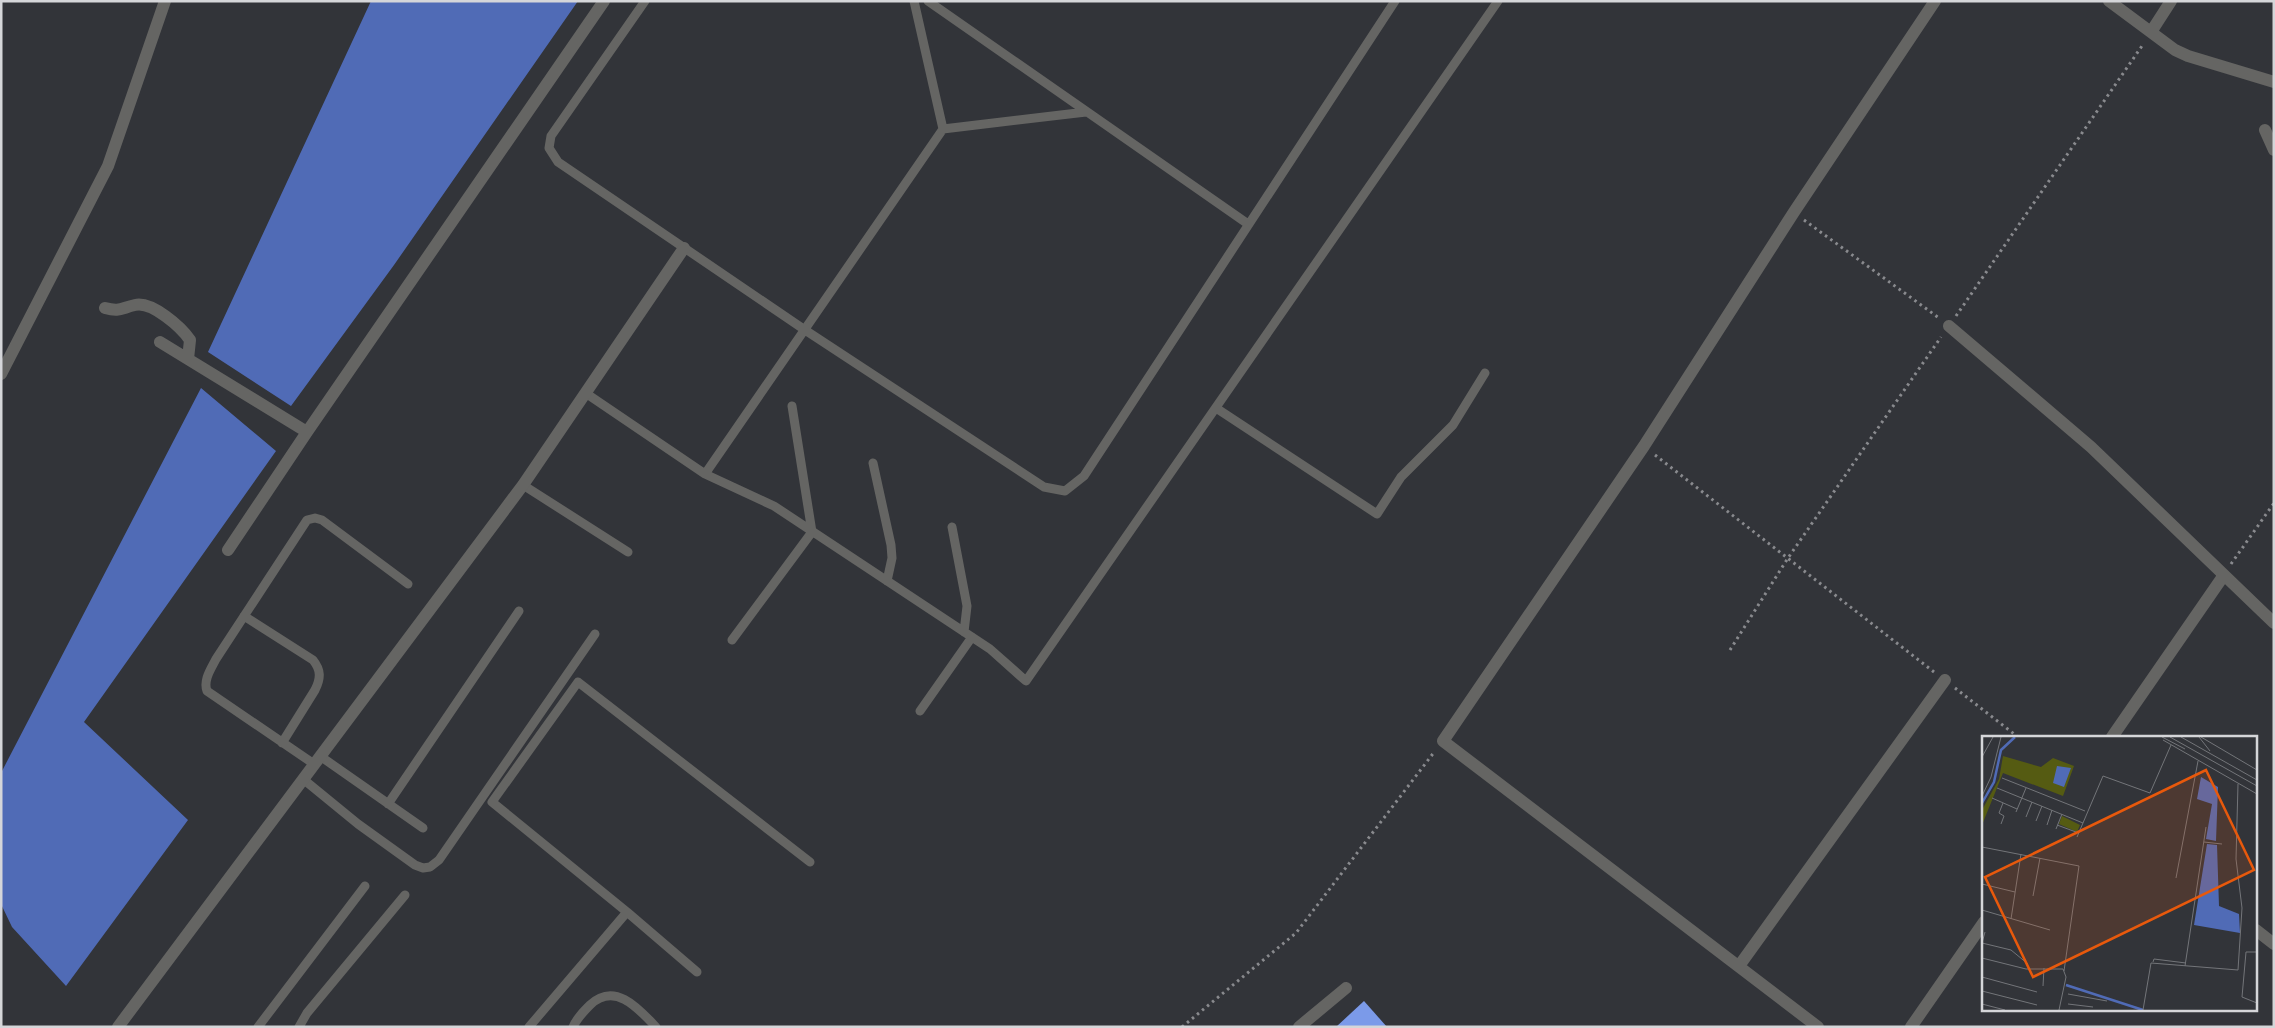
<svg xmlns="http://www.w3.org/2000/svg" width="2275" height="1028" font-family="Overpass,sans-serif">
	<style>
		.water { fill: #506bb6 }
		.building { fill: #7b9ae9 }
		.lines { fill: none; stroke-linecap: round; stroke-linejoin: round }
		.path { stroke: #898a8e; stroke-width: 3; stroke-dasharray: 2.5 4; stroke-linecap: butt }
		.service { stroke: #656563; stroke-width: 9 }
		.minor { stroke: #656563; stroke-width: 12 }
		.inset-river { fill: none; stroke: #506bb6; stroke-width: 2.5 }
		.inset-road { fill: none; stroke: #737579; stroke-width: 1 }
		.view { fill: #e8590c; fill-opacity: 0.15; stroke: #e8590c; stroke-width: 2.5 }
		.inset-edge { fill: none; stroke: #d5d6d9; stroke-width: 2.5 }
	</style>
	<rect width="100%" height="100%" fill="#323439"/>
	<!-- water -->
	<path class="water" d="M371,1h207l-184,264 -103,141 -83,-54z
		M201,388l75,63 -192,271 104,98 -122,166 -54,-59 -11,-23v-131z"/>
	<!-- building -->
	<path class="building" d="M1364,1001l23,26h-51z"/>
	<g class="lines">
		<!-- path -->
		<path class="path" d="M1804,220l135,98
			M1956,316l188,-273
			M1655,455l279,217
			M2231,564l43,-61
			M1730,650l58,-92 153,-221
			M1955,688l63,49
			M1182,1027l114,-94 139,-182"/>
		<!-- service -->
		<path class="service" d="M645,1l-94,135 -2,12 9,14 247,168 239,157 21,4 19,-15 311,-475
			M928,1l320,223
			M943,129l143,-17
			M587,394l118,80 69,32 216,143 36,32 472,-680
			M1216,408l161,106 24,-37 52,-52 32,-52
			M873,463l18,82 1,13 -5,23
			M705,474l238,-345 -29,-128
			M523,485l105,67
			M952,527l15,79 -3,26
			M244,616l69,44c8,10 8,18 2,30l-33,53
			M732,640l80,-108 -20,-126
			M920,711l52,-74
			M320,756l103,72
			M314,764l-107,-73c-4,-11 4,-22 9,-32l91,-139 8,-2 7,2 86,64
			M303,779l55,45 57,41 8,3 7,-1 9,-7 156,-226
			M388,804l131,-193
			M697,972l-70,-60 -135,-110 86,-120 232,180
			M258,1027l107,-141
			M299,1027l8,-14 98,-118
			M529,1027l98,-115
			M573,1027c4,-9 10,-15 17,-22 25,-24 49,4 66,22"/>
		<!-- minor -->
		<path class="minor" d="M2109,1l66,49 13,6 86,26
			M2151,32l20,-31
			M2265,130l9,20
			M105,308c15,4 16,0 30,-3 17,-4 46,22 55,35l-2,19
			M1949,326l142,121 183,176
			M160,342l147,90
			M1,374l107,-208 57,-165
			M228,550l79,-118 297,-431
			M2112,737l112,-162
			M2256,930l18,14
			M1739,966l206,-286
			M118,1027l405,-542 161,-237
			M1299,1027l47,-39
			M1818,1027l-375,-286 201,-295 150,-234 141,-211
			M1911,1027l73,-105"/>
	</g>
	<!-- overview -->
	<g transform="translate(1982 736)">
		<rect width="275" height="275" fill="#323439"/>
		<path d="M21,20l38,11 12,-9 21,8 -11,30 -60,-23 -21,52v-15l17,-31zM80,80l18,9 -3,7 -18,-8z" fill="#555b12"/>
		<path d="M75,30l14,2 -7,19 -11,-4zM219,41l17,10 -2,54 -10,-2 6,-35 -15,-5zM225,108l10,1 2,61 20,8 1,19 -46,-8z" fill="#506bb6"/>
		<path class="inset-river" d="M0,67l12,-21 7,-32 14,-13M84,249l77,25"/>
		<path class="inset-road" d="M180,1l23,12M188,1l87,49M199,1l76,43M217,1l11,14M219,1l56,33M181,4l94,54M0,21l11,-20M20,42l83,33M15,52l86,35M0,60l9,-19 10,-40M10,62l25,11M34,76l10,-24M44,81l6,-15M54,85l6,-15M19,88l3,-8 -5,-3 4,-10M65,89l5,-15M75,89l19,7M74,93l6,-15M95,101l26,-61 47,17 21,-48M222,106l18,2M0,111l97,19 -15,105M194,142l22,-117M0,148l33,8M51,160l7,-38M0,174l68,20M29,183l10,-65M3,196l-3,11 29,7 17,14M274,216h-10l-4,45 15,6M0,222l44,11h37l3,8 -7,33M171,226l1,-3 32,4M203,230l21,-139M0,241l55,15M61,250l1,-18M0,255l55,14M86,258l39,7M0,268l23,6M86,268l25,3M161,274l8,-47 87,7 4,-62 -6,-49 2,-75"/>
		<path class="view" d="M224,34l48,100 -221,107 -48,-100z"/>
		<rect width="275" height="275" class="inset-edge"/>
	</g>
	<!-- border -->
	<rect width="2275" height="1028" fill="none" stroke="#d5d6d9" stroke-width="5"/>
</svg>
